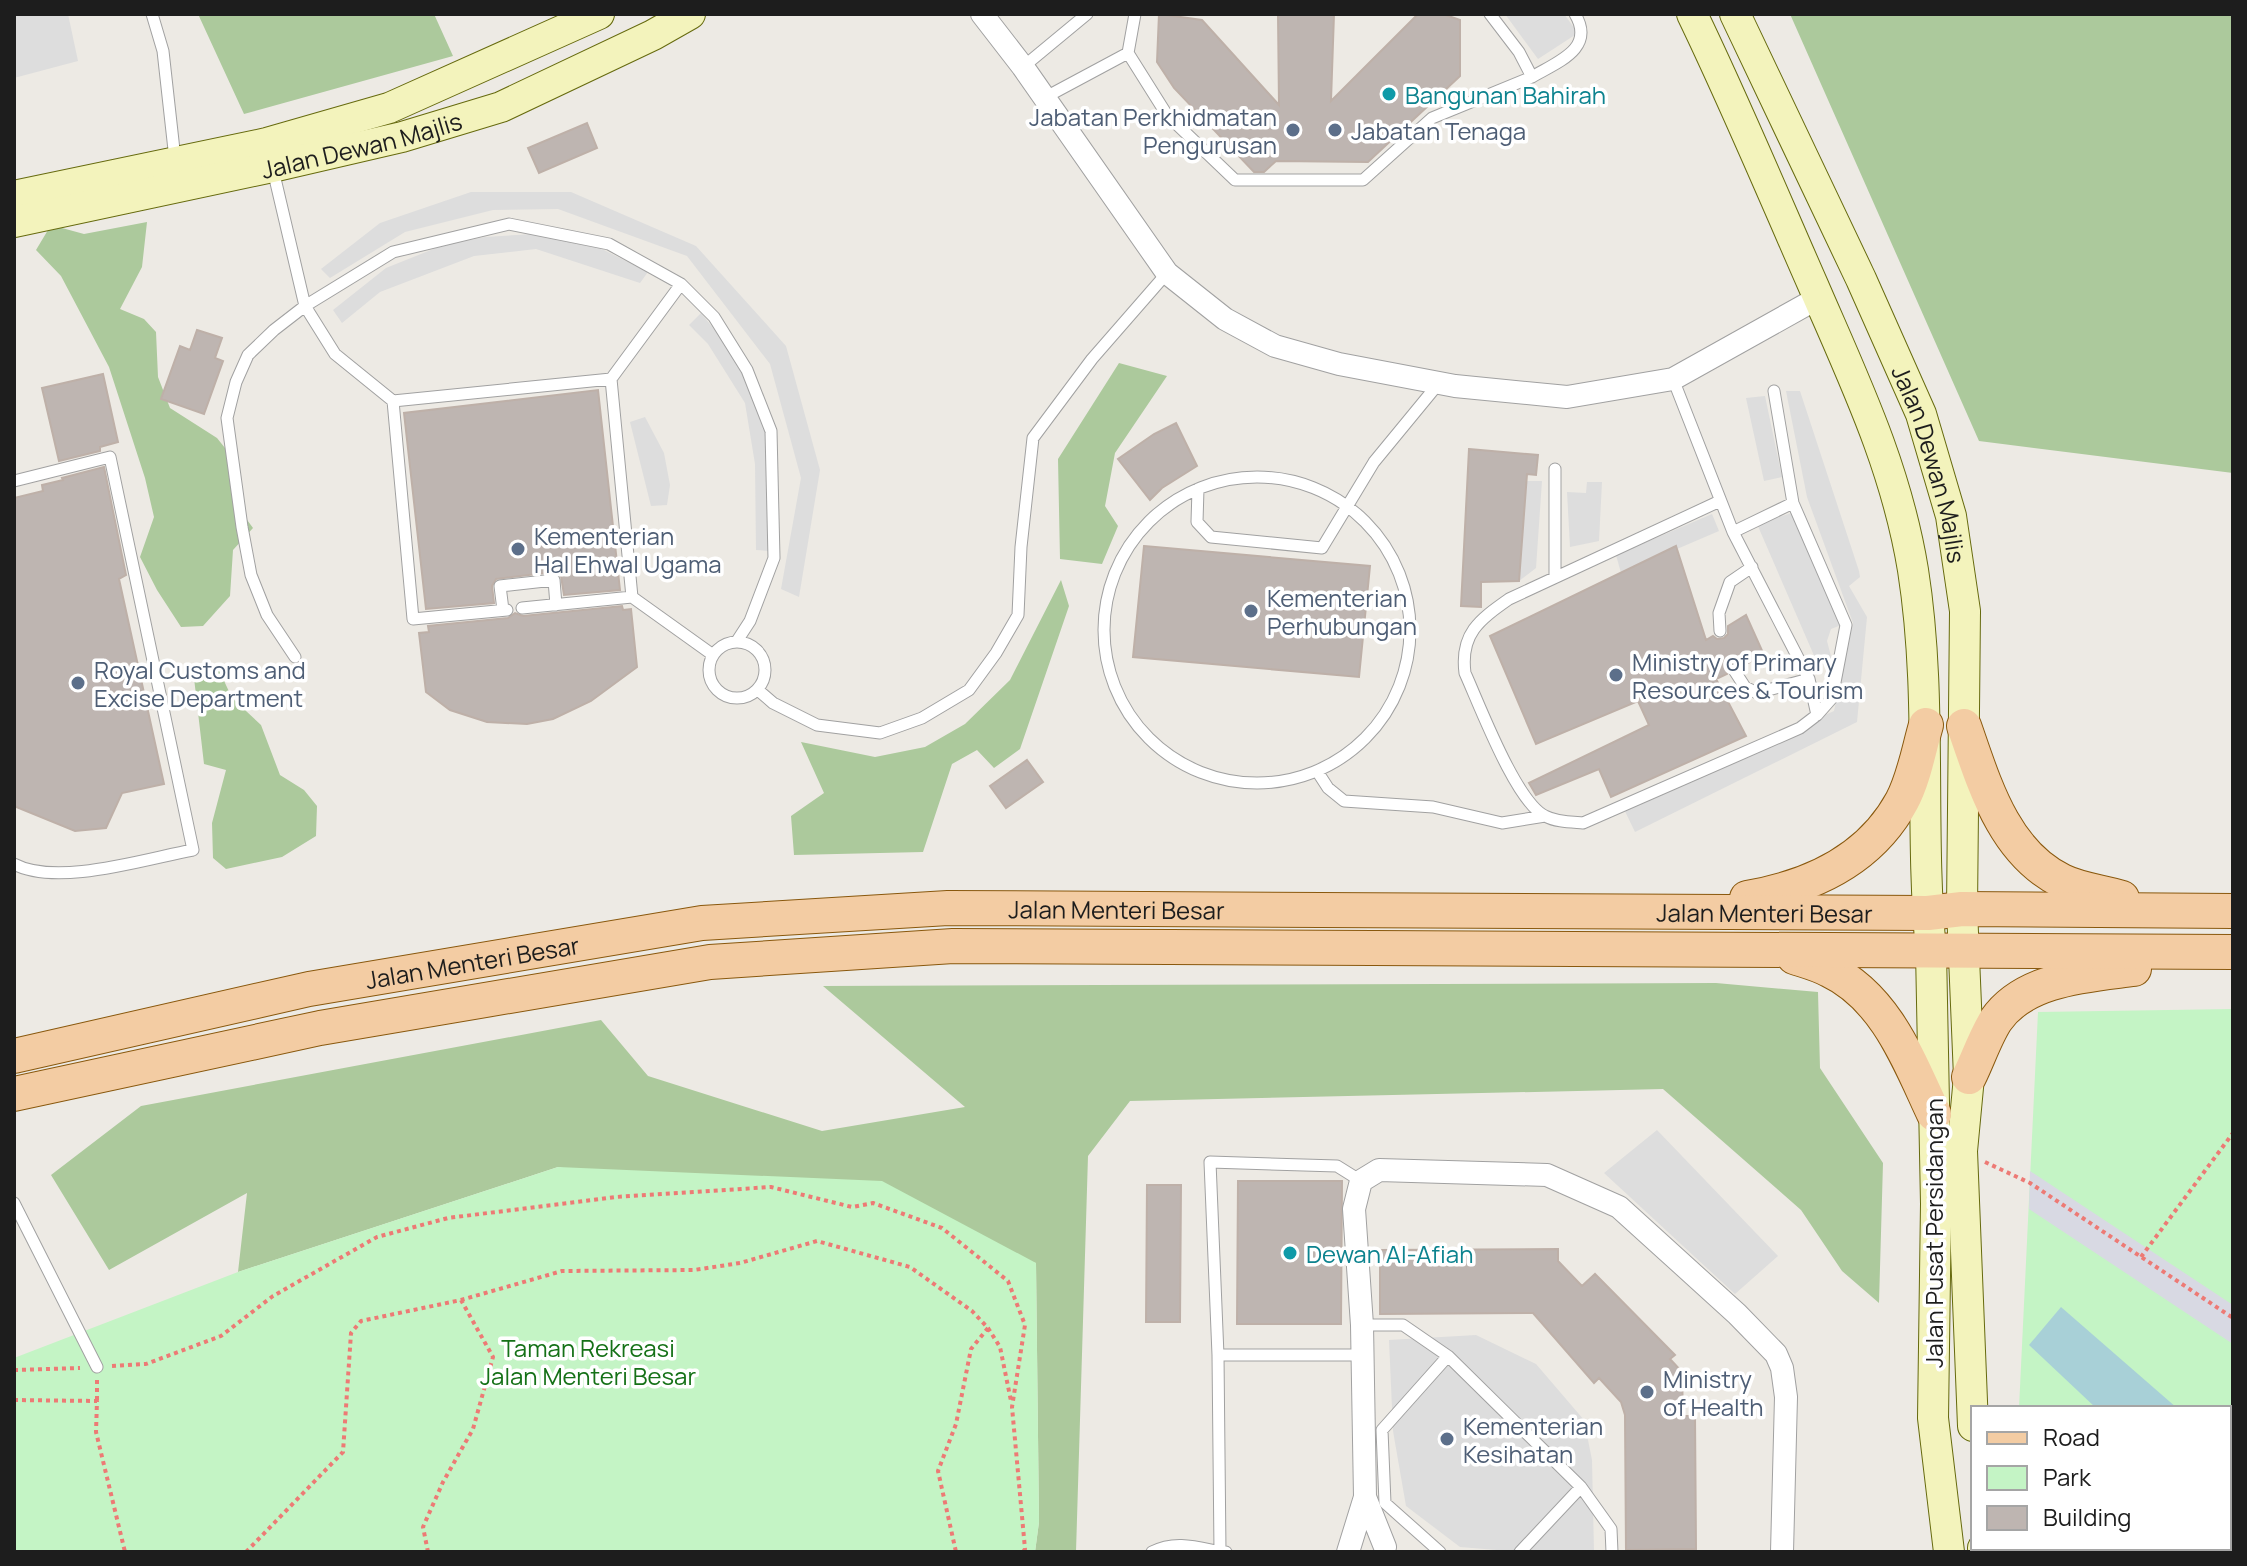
<svg xmlns="http://www.w3.org/2000/svg" width="2247" height="1566" font-family="Manrope,sans-serif">
	<style>
		.forest { fill: #acc99c }
		.park { fill: #c4f4c5 }
		.parking { fill: #ddd }
		.plaza { fill: #d8d9e3 }
		.water { fill: #a8d0d7 }
		.building { fill: #beb5b1; stroke: #beb0a8; stroke-width: 2 }
		.lines { fill: none; stroke-linecap: round; stroke-linejoin: round }
		.lane-casing { stroke: #a1a1a1; stroke-width: 13 }
		.street-casing { stroke: #a1a1a1; stroke-width: 24 }
		.secondary-casing { stroke: #666a0e; stroke-width: 32 }
		.primary-casing { stroke: #89580d; stroke-width: 36 }
		.path { stroke: #ed7a75; stroke-width: 4; stroke-dasharray: 4 4; stroke-linecap: butt }
		.lane { stroke: #fff; stroke-width: 11 }
		.street { stroke: #fff; stroke-width: 22 }
		.secondary { stroke: #f3f3bc; stroke-width: 30 }
		.primary { stroke: #f3cca3; stroke-width: 34 }
		.culture-dot { fill: #0f9aa8; stroke: #fff; stroke-width: 3 }
		.service-dot { fill: #5c6f8a; stroke: #fff; stroke-width: 3 }
		.labels { text-anchor: middle; dominant-baseline: central; stroke-width: 7; stroke-linejoin: round; paint-order: stroke }
		.culture-label { font-size: 24px; fill: #0d838f; stroke: #fff; text-anchor: start }
		.service-label { font-size: 24px; fill: #4e5e75; stroke: #fff; text-anchor: start }
		.street-label { font-size: 24px; fill: #1d1d1d; stroke: #fff }
		.park-label { font-size: 24px; fill: #157117; stroke: #fff }
	</style>
	<rect width="100%" height="100%" fill="#edeae4"/>
	<!-- forest -->
	<path class="forest" d="M198,14h236l19,42 -209,58z
		M1790,14h443v459l-254,-32z
		M147,222l-5,45 -22,42 24,10 12,13 2,45 12,31 47,30 8,10 17,65 11,15 -20,22 -3,46 -27,30 -22,1 -24,-37 -17,-33 14,-40 -9,-39 -36,-111 -48,-91 -25,-26 15,-25 33,9z
		M1119,363l48,13 -52,77 -10,53 13,20 -16,38 -42,-5 -2,-100z
		M1061,580l8,26 -49,143 -26,19 -17,-18 -25,14 -29,88 -129,3 -3,-39 33,-23 -23,-51 74,15 50,-10 40,-23 45,-44z
		M219,670l13,28 29,27 19,50 24,15 13,16 -1,30 -34,21 -56,12 -13,-11 -1,-35 14,-53 -22,-6 -10,-86z
		M1716,983l102,9 2,76 63,95 -4,140 -37,-32 -41,-61 -138,-121 -533,12 -42,55 -12,396h-41l4,-30 -3,-259 -478,-96 -320,105 9,-79 -138,77 -58,-95 90,-69 460,-86 47,56 174,55 143,-24 -142,-121z"/>
	<!-- park -->
	<path class="park" d="M2233,1009v543h-194v-4h190v-140h-210l19,-396z
		M558,1167l324,14 154,82 3,259 -4,30h-1021v-194l224,-86z"/>
	<!-- parking -->
	<path class="parking" d="M14,14h54l10,47 -64,17z
		M1505,14h59l14,19 -40,26z
		M471,192h100l125,54 90,100 34,124 -21,127 -18,-8 20,-111 -31,-114 -83,-108 -129,-47 -65,1 -88,22 -75,46 -9,-9 59,-46z
		M533,234l65,13 50,25 -8,11 -104,-34 -62,7 -94,36 -38,31 -9,-13 53,-42 55,-22 44,-9z
		M701,313l43,53 22,68 3,117 -13,-1 -1,-86 -10,-61 -37,-59 -19,-19z
		M1786,391h14l59,180 1,6 -11,9 18,31 -10,105 -222,110 -13,-27 212,-94 19,-88 -46,-126z
		M1765,396l17,81 -18,4 -18,-83z
		M645,417l19,36 6,32 -3,20 -16,1 -21,-84z
		M1527,481h15l-6,87 -17,13z
		M1587,482h15l-3,59 -29,6 -3,-55 19,1z
		M1795,512l49,112 -13,5 -4,12 5,19 -13,7 -62,-143z
		M1712,514l7,17 -98,42 -5,-18z
		M1657,1130l121,126 -43,38 -131,-121z
		M1476,1335l60,29 48,56 8,40 2,92h-73l-61,-5 -54,-41 -13,-75 -4,-91z"/>
	<!-- plaza -->
	<path class="plaza" d="M2030,1171l203,134v39l-204,-135z"/>
	<!-- water -->
	<path class="water" d="M2061,1307l116,101h-81l-67,-63z"/>
	<!-- building -->
	<path class="building" d="M1159,14l43,6 77,85 -1,-91h56l-3,87 87,-87h25l17,6v56l-92,86 -92,-1 -12,11h-10l-80,-84 -17,-26z
		M587,123l10,25 -58,25 -11,-25z
		M197,330l25,8 -7,20 8,3 -19,53 -43,-15 19,-53 10,4z
		M103,374l15,68 -18,5v4l-41,10 -17,-73z
		M598,390l22,200 -56,5 -3,-19 -8,-4 -57,7 -4,7 2,17 -68,6 -22,-196z
		M1176,423l21,43 -35,22 -12,12 -32,-41 36,-25z
		M1469,449l69,6 -2,20 -9,-1 -8,107 -38,1v25l-20,-1z
		M104,467l22,108 -7,4 45,205 -42,9 -16,35 -31,3 -61,-25v-308l29,-7 -1,-6 21,-5 -1,-2z
		M1144,546l226,20 -11,111 -226,-20z
		M1676,546l30,94 7,-4 4,3 7,-1 4,-4v-8l18,-11 18,40 -22,11 -5,-4 -7,1 -4,4 1,7 -11,5 30,57 -135,61 -12,-28 -63,26 -7,-12 120,-58 -11,-24 -102,43 -46,-108z
		M622,606l1,4 8,-1 6,58 -46,34 -38,18 -26,5 -40,-2 -37,-12 -24,-18 -7,-59 10,-1 -1,-6 80,-8 7,-5 8,3z
		M1027,760l16,22 -37,26 -16,-22z
		M1238,1181h104l-1,143h-104z
		M1147,1185h34l-1,137h-34z
		M1558,1249v12l24,25 13,-12 80,81 -5,4 12,13 1,44h12l1,133 -70,1 -1,-135 -4,-13 -22,-24 -5,5 -61,-70 -153,1v-64z"/>
	<g class="lines">
		<!-- lane casing -->
		<g class="lane-casing">
			<path id="lane" d="M152,14l11,37 12,108
				M1135,14l-7,39 39,62 68,65h128l69,-62 100,-41 -13,-25 -29,-38
				M1023,67l64,-53
				M1532,77c25,-15 64,-28 43,-63
				M1044,98l84,-45
				M273,170l32,136 30,48 58,47
				M611,379l70,-95
				M1673,379l60,153 76,147 8,36 -17,13 -217,95c-13,-1 -27,-1 -38,-7 -29,-14 -65,-110 -80,-143 -5,-39 14,-53 44,-74l211,-98
				M1774,391l19,112
				M1104 630a153 153 0 1 1 306 0a153 153 0 1 1-306 0Z
				M14,481l96,-24 83,393c-48,9 -136,37 -179,14
				M1198,489l-1,33 14,15 111,11 52,-86 65,-79
				M1733,532l60,-29 53,122 -14,73 -15,17
				M1555,577v-108
				M632,597l81,58
				M503,610l-3,-24 54,-6 2,25
				M507,610l-94,9 -20,-218 218,-22 21,218 -110,11
				M1720,631l-1,-18 11,-31 22,-15
				M709 670a28 28 0 1 1 56 0a28 28 0 1 1-56 0Z
				M295,657l-28,-42 -16,-40 -9,-48 -15,-109 9,-36 12,-27 26,-25 31,-24 88,-54 116,-28 100,20 72,40 33,33 33,53 24,61 3,127 -24,63 -13,20
				M1734,670l11,17 12,6 52,-14
				M758,690l15,13 44,22 63,8 42,-15 47,-28 27,-37 22,-38 3,-68 12,-109 59,-79 75,-86
				M1317,771l11,17 16,13 89,6 69,16 43,-7
				M14,1203l83,164
				M1362,1325h41l45,31 133,131 30,42 1,23
				M1218,1355l-8,-193 127,4 24,15
				M1152,1552c23,-12 44,-5 68,0
				M1226,1552h-6l-2,-197h145
				M1440,1552l-55,-49 -3,-73 66,-74
				M1520,1552l61,-65"/>
		</g>
		<!-- street casing -->
		<g class="street-casing">
			<path id="street" d="M982,14l41,53 144,206 58,46 50,27 64,18 116,22 112,11 106,-18 145,-81
				M1365,1497l20,50
				M1348,1552l17,-55 -3,-172 -8,-116 7,-28 18,-11 168,5 72,32 118,107 39,40 6,14 4,29 -4,155"/>
		</g>
		<!-- secondary casing -->
		<g class="secondary-casing">
			<g id="secondary">
				<path d="M1692,14c43,89 81,180 121,271 41,95 83,181 100,285 20,127 6,254 18,381l5,253 -3,214 16,134"/>
				<path id="s1" d="M1735,14l126,265 60,135 30,102 14,95 -3,298 7,168 -7,74 11,275"/>
				<path d="M14,196l253,-53 122,-35 210,-94"/>
				<path id="s2" d="M14,222l258,-55 130,-30 99,-30 152,-72 37,-21"/>
				<path d="M1983,1548l1,4"/>
			</g>
		</g>
		<!-- primary casing -->
		<g class="primary-casing">
			<g id="primary">
				<path d="M1964,726c20,57 39,126 98,155 18,9 41,11 60,17"/>
				<path d="M1747,898c64,-11 123,-38 155,-97 12,-22 17,-52 24,-76"/>
				<path d="M1794,957c12,4 24,7 35,13 57,27 80,91 105,144"/>
				<path id="s3" d="M14,1056l295,-67 393,-66 246,-15 980,5 34,-4 271,2"/>
				<path d="M1969,1077c9,-18 16,-40 27,-57 29,-42 93,-45 138,-51"/>
				<path d="M14,1094l306,-66 390,-66 243,-16 1280,6"/>
			</g>
		</g>
		<!-- path -->
		<path class="path" d="M1985,1162l45,21 203,135
			M2141,1257l92,-124
			M988,1328l12,19 11,54
			M112,1366l34,-2 75,-28 52,-40 104,-59 71,-19 168,-21 155,-10 81,20 21,-4 69,25 66,53 17,44 -13,82 13,142 -2,3
			M14,1370l66,-2
			M97,1380v21
			M14,1400l83,1 -1,31 29,120
			M246,1552l97,-100 8,-119 10,-12 100,-21 101,-29 132,-1 46,-7 77,-22 93,26 62,44 16,17 -17,21 -15,75 -18,47 18,81
			M428,1552l-5,-25 20,-45 30,-53 20,-72 -32,-57"/>
		<!-- lane -->
		<use href="#lane" class="lane"/>
		<!-- street -->
		<use href="#street" class="street"/>
		<!-- secondary -->
		<use href="#secondary" class="secondary"/>
		<!-- primary -->
		<use href="#primary" class="primary"/>
	</g>
	<!-- markers -->
	<g class="culture-dot">
		<circle cx="1389" cy="94" r="8"/>
		<circle cx="1290" cy="1253" r="8"/>
	</g>
	<g class="service-dot">
		<circle cx="1293" cy="130" r="8"/>
		<circle cx="1335" cy="130" r="8"/>
		<circle cx="518" cy="549" r="8"/>
		<circle cx="1251" cy="611" r="8"/>
		<circle cx="1616" cy="675" r="8"/>
		<circle cx="78" cy="683" r="8"/>
		<circle cx="1647" cy="1392" r="8"/>
		<circle cx="1447" cy="1439" r="8"/>
	</g>
	<g class="labels">
		<!-- culture labels -->
		<g class="culture-label">
			<text x="1405" y="94">Bangunan Bahirah</text>
			<text x="1306" y="1253">Dewan Al-Afiah</text>
		</g>
		<!-- service labels -->
		<g class="service-label">
			<text x="1277" y="116" text-anchor="end">Jabatan Perkhidmatan<tspan x="1277" dy="28">Pengurusan</tspan></text>
			<text x="1351" y="130">Jabatan Tenaga</text>
			<text x="534" y="535">Kementerian<tspan x="534" dy="28">Hal Ehwal Ugama</tspan></text>
			<text x="1267" y="597">Kementerian<tspan x="1267" dy="28">Perhubungan</tspan></text>
			<text x="1632" y="661">Ministry of Primary<tspan x="1632" dy="28">Resources &amp; Tourism</tspan></text>
			<text x="94" y="669">Royal Customs and<tspan x="94" dy="28">Excise Department</tspan></text>
			<text x="1663" y="1378">Ministry<tspan x="1663" dy="28">of Health</tspan></text>
			<text x="1463" y="1425">Kementerian<tspan x="1463" dy="28">Kesihatan</tspan></text>
		</g>
		<!-- street labels -->
		<g class="street-label">
			<text stroke="none"><textPath href="#s2" startOffset="356">Jalan Dewan Majlis</textPath></text>
			<text stroke="none"><textPath href="#s1" startOffset="492">Jalan Dewan Majlis</textPath></text>
			<text stroke="none"><textPath href="#s3" startOffset="1116">Jalan Menteri Besar</textPath></text>
			<text stroke="none"><textPath href="#s3" startOffset="1764">Jalan Menteri Besar</textPath></text>
			<text stroke="none"><textPath href="#s3" startOffset="468">Jalan Menteri Besar</textPath></text>
			<text transform="translate(1933 1233) rotate(-90)">Jalan Pusat Persidangan</text>
		</g>
		<!-- park labels -->
		<g class="park-label">
			<text x="588" y="1347">Taman Rekreasi<tspan x="588" dy="28">Jalan Menteri Besar</tspan></text>
		</g>
	</g>
	<!-- border -->
	<rect width="2247" height="1566" fill="none" stroke="#1d1d1d" stroke-width="32"/>
	<!-- legend -->
	<rect x="1971" y="1406" width="260" height="144" fill="#ffffff" stroke="#a5a5a5" stroke-width="2"/>
	<rect x="1987" y="1432" width="40" height="12" fill="#f3cca3" stroke="#a5a5a5" stroke-width="2"/>
	<text x="2043" y="1446" font-size="24" fill="#1d1d1d">Road</text>
	<rect x="1987" y="1466" width="40" height="24" fill="#c4f4c5" stroke="#a5a5a5" stroke-width="2"/>
	<text x="2043" y="1486" font-size="24" fill="#1d1d1d">Park</text>
	<rect x="1987" y="1506" width="40" height="24" fill="#beb5b1" stroke="#a5a5a5" stroke-width="2"/>
	<text x="2043" y="1526" font-size="24" fill="#1d1d1d">Building</text>
</svg>
